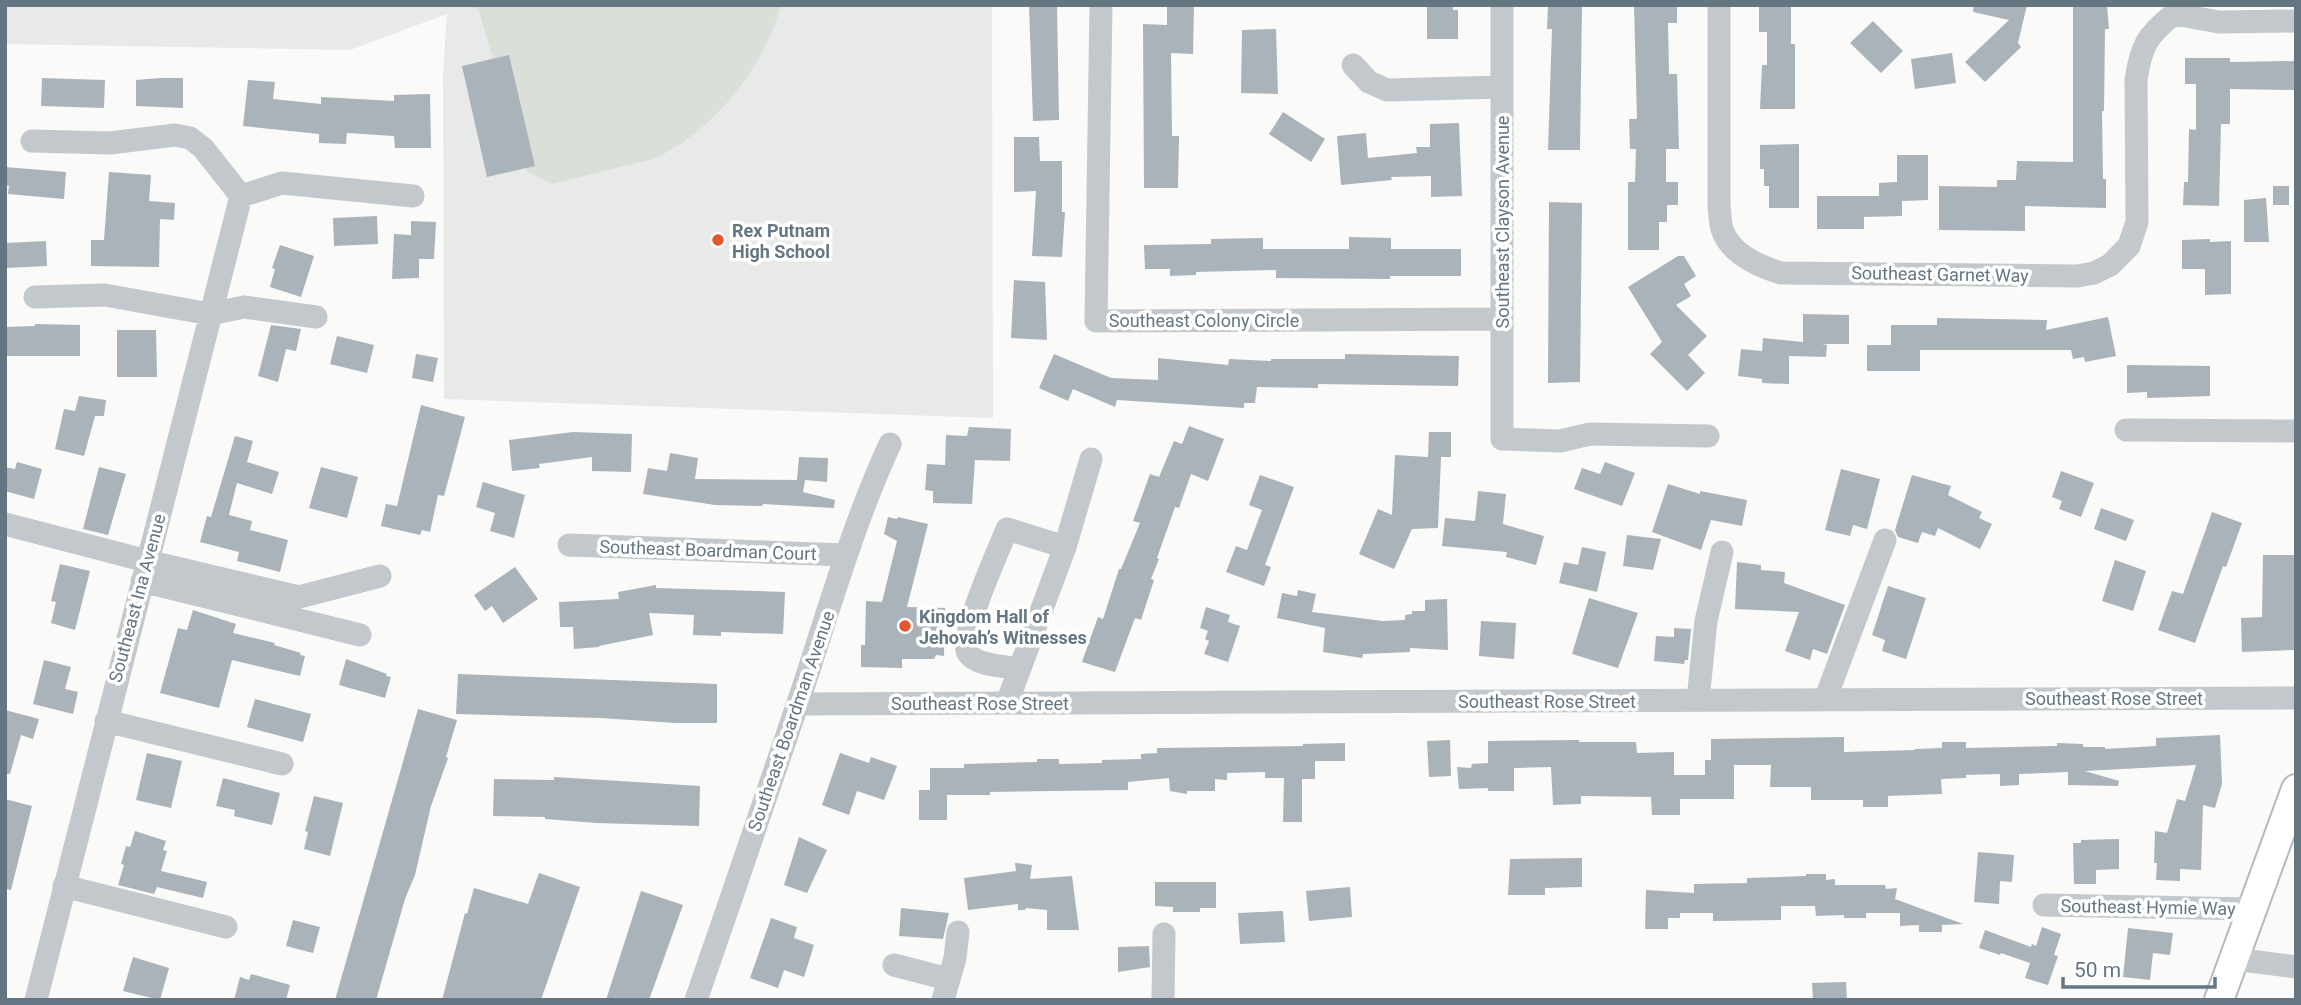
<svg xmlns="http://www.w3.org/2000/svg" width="2301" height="1005" font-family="Roboto,sans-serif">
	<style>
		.built { fill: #e8e9e9 }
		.green { fill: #dadfd7 }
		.building { fill: #aab3b9 }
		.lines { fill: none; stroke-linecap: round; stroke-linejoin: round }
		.major-casing { stroke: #b5babe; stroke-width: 32 }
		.minor { stroke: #c3c8cc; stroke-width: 23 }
		.major { stroke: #fff; stroke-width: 28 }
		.poi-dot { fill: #e4572e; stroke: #fff; stroke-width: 2.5 }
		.labels { text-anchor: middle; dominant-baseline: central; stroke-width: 7; stroke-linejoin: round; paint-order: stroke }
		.street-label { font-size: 18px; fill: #657683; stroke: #fff }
		.poi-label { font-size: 18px; font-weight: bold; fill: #657683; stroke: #fff; text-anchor: start }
	</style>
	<rect width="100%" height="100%" fill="#fafaf8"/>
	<!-- built -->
	<path class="built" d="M5,5h987l1,413 -549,-19 -1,-327 4,-58 -97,36 -345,-6z"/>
	<!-- green -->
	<path class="green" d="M477,5h304c-17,62 -64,121 -121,151 -10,5 -24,7 -36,10 -24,6 -48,12 -73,18l-24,-13z"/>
	<!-- building -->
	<path class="building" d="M1029,5h28l2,115 -26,1z
		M1167,5h27l-1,49 -22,-1 1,83h7l-1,52h-34l-1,-164 24,1z
		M1427,5h26v5h5v29h-31z
		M1548,5h34l-2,145h-32l4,-121h-5z
		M1634,5h43v18h-9l1,51h8l2,75h-13v33h12v23h-11v17h-8v28h-31v-68h7l1,-33h-6l-1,-30h8z
		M1759,5h32v39h4v65h-35l2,-44h5v-33h-8z
		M1974,5h53l-9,38 3,4 -36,35 -20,-20 44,-42 -36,-8z
		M2073,5h34l2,24h-4l-1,82h-2l1,68h3v29l-81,-2v25l-86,-1v-44l58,1v-7h19l1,-19 56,1z
		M1873,21l30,30 -22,22 -31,-30z
		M1276,29l2,65 -37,-1 1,-63z
		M1952,53l4,30 -41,6 -4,-30z
		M509,55l26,111 -48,11 -25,-111z
		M2185,58h45v4l66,-1v29l-66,-1v35h-9l-2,82 -36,-1 1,-23h4l1,-53 7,1v-46h-11z
		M42,78l63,2 -1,28 -63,-2z
		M160,78h23v30l-47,-2v-26z
		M248,80l27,2 -2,17 48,5v-7l73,4v-6l36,-1 1,54h-36l-1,-12 -47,-3 -1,11 -27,-1v-9l-76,-8z
		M1283,112l42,27 -14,23 -42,-28z
		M1459,123l3,73 -31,1v-21l-40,1 1,3 -51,5 -4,-49 29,-3 2,25 49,-5 -1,-6h14v-23z
		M1014,137h25l1,24h22v51h3l-3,45 -30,-1 4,-65 -22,1z
		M1799,144v64h-30v-22h-5v-17h-4v-24z
		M1897,155h31v45l-26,1v15l-38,1v12h-47v-33h62v-13l18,-1z
		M5,167l61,5 -2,27 -56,-5 1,-8 -4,-1z
		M109,172l42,3 -2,26 26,2 -1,17 -14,-1 -1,48 -68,-1v-26h13z
		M2273,186h16v19h-16z
		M2266,198l3,44h-25v-42z
		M1549,202l33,1 -2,179 -32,1z
		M377,216l1,28 -44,2 -1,-28z
		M411,221l25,1 -2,37h-15v19l-27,1 2,-45 17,1z
		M1349,237l42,1v11h70v27h-71v3l-114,-1v-8l-80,2v3l-26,1v-7h-25l-1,-24 67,-1v-5l52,-1v11h86z
		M2210,239v3l21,-1v53l-26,1v-26h-23v-29z
		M46,241l1,25 -42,2v-25z
		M280,245l34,11 -13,41 -31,-10 5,-18 -3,-1z
		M1678,256h6l12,20 -12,8 7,12 -15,9 31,31 -19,19 17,18 -18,18 -37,-37 12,-12 -34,-55z
		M1014,280l31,2 2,58 -36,-2z
		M1803,314l46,1v29h-27l5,1 -1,12 -37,-1v28l-27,-1v-4l-24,-3 3,-27 21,2 1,-13 40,4z
		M2108,317l8,39 -31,6 -1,-5 -11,2 -2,-9h-151v21h-53v-26h24v-20h46v-7l110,2 -1,10z
		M35,324l45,1v31h-75v-29l30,-1z
		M271,325l30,4 -5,22 -10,-2 -8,33 -20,-6z
		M117,330h39l1,47h-40z
		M337,336l37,9 -7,28 -37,-9z
		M416,354l22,4 -5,24 -21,-4z
		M1054,354l57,24 47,2v-22l70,7 1,-6 42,2v-2h74v-5l114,2 -1,30 -140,-2v4l-61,-1 -2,16h-11v5l-127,-8 -2,7 -42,-18 -5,12 -29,-13z
		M2127,365l83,1v30l-63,2v-6l-20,1z
		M79,396l27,4 -2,16h-9l-11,40 -29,-7 9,-40 11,2z
		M421,405l44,12 -21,79 -6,-1 -8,37 -8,-2 -2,5 -39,-9 5,-22 11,2z
		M1189,426l35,13 -16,42 -17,-7 -12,34 -4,-1 -18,51 2,1 -8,20 3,1 -13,40 -6,-2 -20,54 -33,-10 16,-45 5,2 16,-50h2l19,-46 -7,-2 17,-47 9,3 15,-36 8,3z
		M969,427l42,2 -1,32 -35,-1 -3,44 -39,-1v-12l-8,-1 2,-26 18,1 1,-30 21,1z
		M573,432l59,2 -1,38 -39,-1v-14l-53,7 1,4 -28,3 -3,-31z
		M1429,432h22v25h-10l-3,71 -26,1 -18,40 -35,-15 19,-45 14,6 3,-60 33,2z
		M235,436l18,5 -6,21 32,10 -7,22 -35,-11 -8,32 23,6 -2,9 38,10 -8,32 -43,-11 2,-9 -39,-10 7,-26 4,1z
		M670,453l28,5 -3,21 106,1h-4l2,-23 29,1 -1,24 -22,-2 -2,12 32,8 -1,8 -71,-4 -1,2 -47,-1 -72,-11 5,-26 19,3z
		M17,462l25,7 -8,30 -29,-8v-24l10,2z
		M1605,462l30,11 -13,33 -48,-17 8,-21 18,6z
		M99,467l27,7 -18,61 -25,-6z
		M321,467l37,10 -11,41 -38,-10z
		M1841,469l39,10 -13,50 -14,-4 -3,11 -25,-6z
		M2061,471l33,12 -13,34 -22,-8 3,-8 -10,-4z
		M1260,475l34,12 -29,78 6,2 -7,19 -38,-14 10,-26 11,4 15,-40 -13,-5z
		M1912,475l39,11 -3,9 34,17 -3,6 13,6 -12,25 -42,-21 -3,8 -13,-4 -4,11 -20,-6 -3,-7z
		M483,482l42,13 -11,43 -24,-7 5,-18 -19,-6z
		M1668,484l32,10v-3l47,9 -5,26 -31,-6 -10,30 -49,-18z
		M1478,491l28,3 -3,30 41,12 -8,29 -30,-8 1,-5 -65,-6 3,-28 30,3z
		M2101,508l33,12 -8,21 -32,-12z
		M2212,512l30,11 -16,44 -3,-1 -28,77 -37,-13 14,-39 11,3z
		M888,517l9,2 1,-2 30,7 -21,83 38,1 -1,48 -8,-1 -2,4h-32v9l-41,-1v-22h4l1,-44 16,1 15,-61 -13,-7z
		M1627,535l34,4 -8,31 -30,-4z
		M1582,547l24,5 -9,40 -38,-9 5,-21 14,3z
		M2263,555h33v95l-54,2 -1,-34 21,-1z
		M2115,560l31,11 -13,40 -31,-10z
		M1737,562l24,3v5l24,2 -1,11 61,22 -18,49 -14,-5 -3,11 -25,-9 14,-39 -64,-3z
		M60,564l30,7 -15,59 -24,-7 5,-21 -5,-1z
		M515,567l23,32 -35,24 -11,-17 -7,5 -11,-16z
		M656,585v3l129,4 -2,42 -62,-2v4l-28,-1 1,-20 -45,-2 4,22 -54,11v1l-25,2 -1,-22h-13l-1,-25 60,-3 -1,-7z
		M1888,586l38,12 -20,61 -24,-8 3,-11 -13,-5z
		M1298,590l18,4 -4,18 71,9 22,-1v-5l7,-1v-3h13v-11l22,-1 1,51 -38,-2v4l-47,2 -1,4 -39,-6 2,-24 -48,-10 5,-25 15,3z
		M1589,598l49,15 -20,55 -46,-14z
		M1206,607l24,8 -2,7 12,4 -12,36 -24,-8 5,-13 -4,-2 3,-8 -8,-3z
		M193,610l43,14 -3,9 42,10 -1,2 27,8 -1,2 5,1 -5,20 -68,-16 -13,48 -59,-15 18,-65 9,2z
		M1481,621l35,2 -2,36 -35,-3z
		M1674,628l17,1 -3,31h-3l-1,4 -30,-3 2,-25 18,1z
		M346,659l41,15 -1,2 5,1 -6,21 -46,-13z
		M44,660l27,7 -6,22 13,3 -5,22 -40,-10z
		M458,674l259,10v39h-41l-76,-5 -144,-4z
		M255,699l56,15 -8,28 -56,-15z
		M418,709l39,11 -11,37 2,1 -17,48 -16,69 -10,24 -29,101h-41z
		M5,710l34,9 -6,20 -12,-4 -11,39h-5z
		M2220,735l2,49 -7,24 -12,-3 -2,65 -21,-1v12l-24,-1 1,-17h-3l1,-32 12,2 10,-34 8,2 11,-36 -111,6 34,10 -1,5 -50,-1v-13l-49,2v11l-19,1v-12l-34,1v3l-25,1 1,15 -54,2v11h-25v-7h-52v-13h-41l1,-22h-37v34h-54v16h-28l-1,-18 -70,-1v8l-28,1 -2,-38 -37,1v23h-26v-3l-29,1 -2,-22 14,1 1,-4 16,-1v-22l91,-1v2h57l1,11 37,-1v23h31v-15h6v-21l133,-2v15l71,-2v-1l27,-1v-6h24v6l91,-2v-3l26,1v3h22v2l51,-3v-8z
		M1450,740l1,36 -22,1 -2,-36z
		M1345,743v18h-30v18h-13v43h-19l1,-44h-19v-6l-38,1v7l-12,-1v12h-28v3l-17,-3 -1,-13 -41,4v8l-138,2v3h-43v25h-28v-30h11v-22h34v-4l73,-2v-3h22v5l43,-1v-3l39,-1v-5l16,-1v-5l146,-2v-2z
		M147,753l35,8 -11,47 -35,-8z
		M840,753l29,10 2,-6 26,9 -13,34 -27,-9 -8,24 -27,-10z
		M554,777l146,9 -1,40 -102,-3 -52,-4v-2l-52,-1 1,-37 60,1z
		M223,778l57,15 -8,32 -38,-9 1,-6 -19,-4z
		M314,796l29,7 -13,53 -26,-7 4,-17 -3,-1z
		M5,799l27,7 -21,84 -6,-1z
		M135,831l31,10 -3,9 4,1 -6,20 46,11 -4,16 -46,-11 -3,7 -36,-9 6,-20 -3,-1 5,-18 4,1z
		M799,837l28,13 -20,43 -23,-8z
		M2119,839v30l-23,1v14h-22l-1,-41h8v-3z
		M1978,852l36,3 -2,27 -12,-1 -1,23 -25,-2z
		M1582,858v29l-37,1v7h-37l2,-36z
		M1015,863l17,2 -2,14 42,-3 7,54h-32v-20l-21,-2 -1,2h-7v-6l-50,6 -4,-32 52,-7z
		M539,873l41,14 -39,113h-99l23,-87 2,1 7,-26 54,16z
		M1806,874h20v6l9,-1v6h50l1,4 11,-1 -2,11 68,25 -21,1v7h-23v-7l-19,1v-13h-34v5h-22v-3l-28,1 -1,-10h-34v14l-68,1v-8h-33v5h-12v11h-23l1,-39 48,3v-9l53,-1v-5l59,-2z
		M1155,882h61v26h-16v4h-27v-5l-18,-1z
		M1350,887l2,30 -43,4 -3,-30z
		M641,891l42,14 -34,95h-43z
		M901,908l48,5 -6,26 -44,-3z
		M1283,911l2,31 -45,2 -2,-31z
		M771,918l26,9 -3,11 20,7 -10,32 -20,-7 -6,18 -28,-10z
		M293,920l27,7 -7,26 -27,-7z
		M2042,927l19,7 -7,21 4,1 -10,29 -23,-7 5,-15 -29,-10 -1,2 -21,-7 6,-18 46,17 1,-3 4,2z
		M2128,928l45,5 -3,22 -17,-2 -3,27 -27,-3z
		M1149,946l1,21 -32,5v-25z
		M133,957l36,11 -9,32 -37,-9z
		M251,974l39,11 -4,15h-52l6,-23 9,3z
		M1846,982l1,18h-34l-1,-17z"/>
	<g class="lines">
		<!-- major casing -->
		<g class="major-casing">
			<path id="major" d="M2219,1000l77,-211"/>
		</g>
		<!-- minor -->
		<path class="minor" d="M1101,5l-5,316 405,-2
			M1502,5v434l58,2 30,-7 118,2
			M1719,5v201c1,8 1,16 3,23 8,25 36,37 59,44l296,3 17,-3 16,-8 19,-19 8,-24 -1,-142c5,-34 11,-45 38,-66
			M2174,14l45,8 77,-1
			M1353,65l16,17 18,8 115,-3
			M32,141l78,2 65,-8 15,3 13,10 38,48
			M241,196l41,-13 131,13
			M35,297l70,-2 105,19 34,-7 72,10
			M2126,430l170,1
			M5,524l142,37 152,36 81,-21
			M569,545l277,10
			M1065,547l26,-88
			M142,581l218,54
			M1698,700l8,-79 16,-69
			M1825,700l60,-160
			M1007,703l58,-156 -58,-18c-8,20 -49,110 -39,124 8,13 37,13 51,16
			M798,704l1498,-6
			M106,721l176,43
			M64,886l162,41
			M2044,905l208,4
			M2234,959l62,8
			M894,965l54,14
			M36,1000l205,-804
			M696,1000c35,-102 71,-204 105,-306 28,-84 52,-170 89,-250
			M943,1000l12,-42 3,-26
			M1163,1000l1,-66"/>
		<!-- major -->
		<use href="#major" class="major"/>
	</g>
	<!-- markers -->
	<g class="poi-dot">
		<circle cx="718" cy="240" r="7"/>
		<circle cx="905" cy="626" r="7"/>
	</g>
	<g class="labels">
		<!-- street labels -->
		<g class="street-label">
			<text transform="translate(1502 222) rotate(-90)">Southeast Clayson Avenue</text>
			<text transform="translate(1940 274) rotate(1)">Southeast Garnet Way</text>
			<text x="1204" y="320">Southeast Colony Circle</text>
			<text transform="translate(708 550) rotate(2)">Southeast Boardman Court</text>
			<text transform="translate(137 598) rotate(-75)">Southeast Ina Avenue</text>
			<text x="2114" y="698">Southeast Rose Street</text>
			<text x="1547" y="701">Southeast Rose Street</text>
			<text x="980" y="703">Southeast Rose Street</text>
			<text transform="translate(791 721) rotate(-71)">Southeast Boardman Avenue</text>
			<text transform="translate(2148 907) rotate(1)">Southeast Hymie Way</text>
		</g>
		<!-- poi labels -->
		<g class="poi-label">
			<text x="732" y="230">Rex Putnam<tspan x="732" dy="21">High School</tspan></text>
			<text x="919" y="616">Kingdom Hall of<tspan x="919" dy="21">Jehovah’s Witnesses</tspan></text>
		</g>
	</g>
	<!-- border -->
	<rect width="2301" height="1005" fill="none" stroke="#657683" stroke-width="14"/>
	<!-- scale -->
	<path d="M2063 977v10h152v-10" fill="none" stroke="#657683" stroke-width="3.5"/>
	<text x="2074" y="977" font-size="21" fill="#657683" stroke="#ffffff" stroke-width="5" paint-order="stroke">50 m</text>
</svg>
